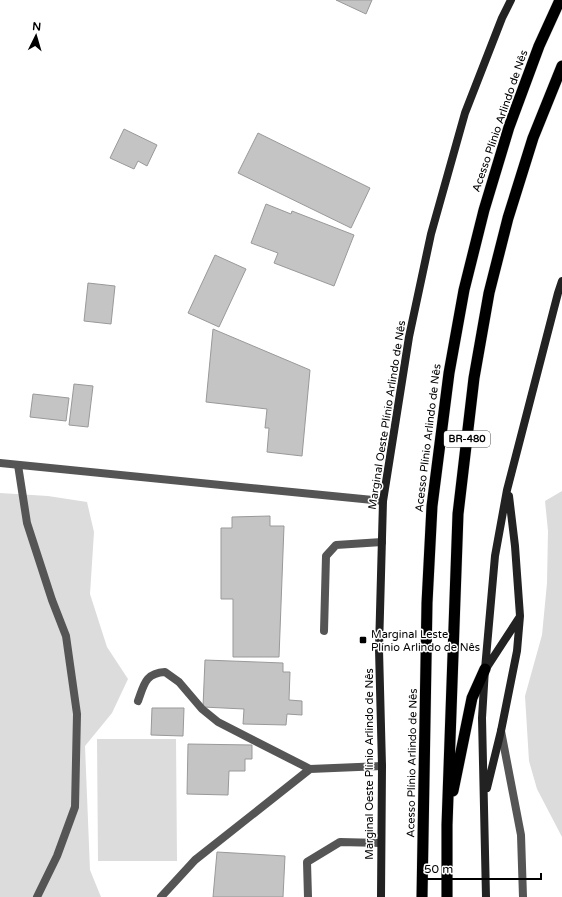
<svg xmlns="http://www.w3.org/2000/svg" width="562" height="897" font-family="'Varela Round',sans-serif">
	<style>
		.green { fill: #dcdcdc }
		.building { fill: #c4c4c4; stroke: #999 }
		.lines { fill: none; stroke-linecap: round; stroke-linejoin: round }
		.trunk-casing { stroke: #dbdbdb; stroke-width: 12 }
		.service { stroke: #555; stroke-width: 8 }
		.tertiary { stroke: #555; stroke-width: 8 }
		.secondary { stroke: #222; stroke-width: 8 }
		.trunk { stroke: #000; stroke-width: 11 }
		.poi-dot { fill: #000; stroke: #fff; stroke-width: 1.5 }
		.labels { text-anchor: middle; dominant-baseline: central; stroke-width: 3; stroke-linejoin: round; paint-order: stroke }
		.shield { fill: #fff; stroke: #4c4c4c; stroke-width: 1 }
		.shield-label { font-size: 10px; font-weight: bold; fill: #000 }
		.street-label { font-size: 11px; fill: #000; stroke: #fff }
		.poi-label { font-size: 11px; fill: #000; stroke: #fff; text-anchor: start }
	</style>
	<rect width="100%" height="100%" fill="#fff"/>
	<!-- green -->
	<path class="green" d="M562,491v346l-25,-48 -8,-28 -4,-65 17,-61 5,-52 1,-52 -3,-30z
		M0,493l48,3 39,6 7,30 -4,62 17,53 21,32 -16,34 -27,33 5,124 11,27h-101z
		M97,739h79l1,122h-79z"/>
	<!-- building -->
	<path class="building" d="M336,0h36l-6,14z
		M124,129l33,16 -10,21 -9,-5 -4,8 -24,-11z
		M258,133l112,55 -19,40 -113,-55z
		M266,204l25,10 1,-3 62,24 -20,51 -60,-23 4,-10 -27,-10z
		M215,255l31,14 -27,58 -31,-14z
		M88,283l27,3 -4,38 -27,-3z
		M213,329l97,41 -8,86 -35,-4 2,-24h-4l2,-19 -61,-7z
		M74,384l19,2 -5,41 -19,-2z
		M33,394l36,4 -3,23 -36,-4z
		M270,516v10h14l-5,131h-46v-58h-12v-71h11v-11z
		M205,660l78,3v9h7l-1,28 13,1v14l-15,-1 -1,11 -43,-1 1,-15 -41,-2z
		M152,708h32l-1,28 -32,-1z
		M188,744l64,1v14h-7v12h-16l-1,24 -41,-1z
		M217,852l68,4 -2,41h-70z"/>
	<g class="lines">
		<!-- trunk casing -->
		<g class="trunk-casing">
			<path id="trunk" d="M453,791l19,-93 13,-29
				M422,897l5,-294 5,-97 17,-133 15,-83 20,-80 25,-83 30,-81 21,-46
				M447,897v-72l11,-311 16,-136 15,-85 19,-75 25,-80 29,-72"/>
		</g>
		<!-- service -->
		<path class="service" d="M18,465l9,58 25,77 14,36 11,78 -2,93 -18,49 -20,41
			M324,631l2,-75 10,-11 46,-3
			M138,701c6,-16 7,-28 27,-29l14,10 23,27 16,13 92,47
			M501,731l20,104 2,62
			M161,897l34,-37 115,-91 72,-3
			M308,897l-1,-35 33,-20 41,1"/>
		<!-- tertiary -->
		<path class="tertiary" d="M0,463l383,38"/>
		<!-- secondary -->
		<path class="secondary" d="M487,667l32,-49
			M487,788l14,-57 16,-80 3,-35 -5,-70 -6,-50
			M381,897l1,-131 -3,-117 4,-148 26,-164 22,-103 34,-121 37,-95 9,-18
			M486,897l-4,-179 3,-49 10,-113 12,-66 51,-197 4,-12"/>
		<!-- trunk -->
		<use href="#trunk" class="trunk"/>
	</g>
	<!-- markers -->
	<rect class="poi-dot" x="359" y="636" width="8" height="8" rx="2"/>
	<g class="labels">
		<!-- shield labels -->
		<rect class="shield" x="444" y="431" width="46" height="16" rx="3"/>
		<g class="shield-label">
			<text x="467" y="439">BR-480</text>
		</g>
		<!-- street labels -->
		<g class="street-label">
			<text transform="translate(500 121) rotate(-71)">Acesso Plínio Arlindo de Nês</text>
			<text transform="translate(387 415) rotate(-81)">Marginal Oeste Plínio Arlindo de Nês</text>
			<text transform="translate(428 438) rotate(-83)">Acesso Plínio Arlindo de Nês</text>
			<text transform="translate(412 763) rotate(-89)">Acesso Plínio Arlindo de Nês</text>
			<text transform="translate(369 764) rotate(-90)">Marginal Oeste Plínio Arlindo de Nês</text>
		</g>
		<!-- poi labels -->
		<g class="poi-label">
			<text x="371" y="634">Marginal Leste<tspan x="371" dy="13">Plínio Arlindo de Nês</tspan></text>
		</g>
	</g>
	<!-- north arrow -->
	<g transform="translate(36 36) rotate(5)" stroke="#ffffff" stroke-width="3" paint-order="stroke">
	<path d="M0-3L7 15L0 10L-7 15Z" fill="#000000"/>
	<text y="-6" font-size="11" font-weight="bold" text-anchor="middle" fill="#000000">N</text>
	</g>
	<!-- scale -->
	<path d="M418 873v6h123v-6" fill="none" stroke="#000000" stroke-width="2"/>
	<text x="424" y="873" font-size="12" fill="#000000" stroke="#ffffff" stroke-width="3" paint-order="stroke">50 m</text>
</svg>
